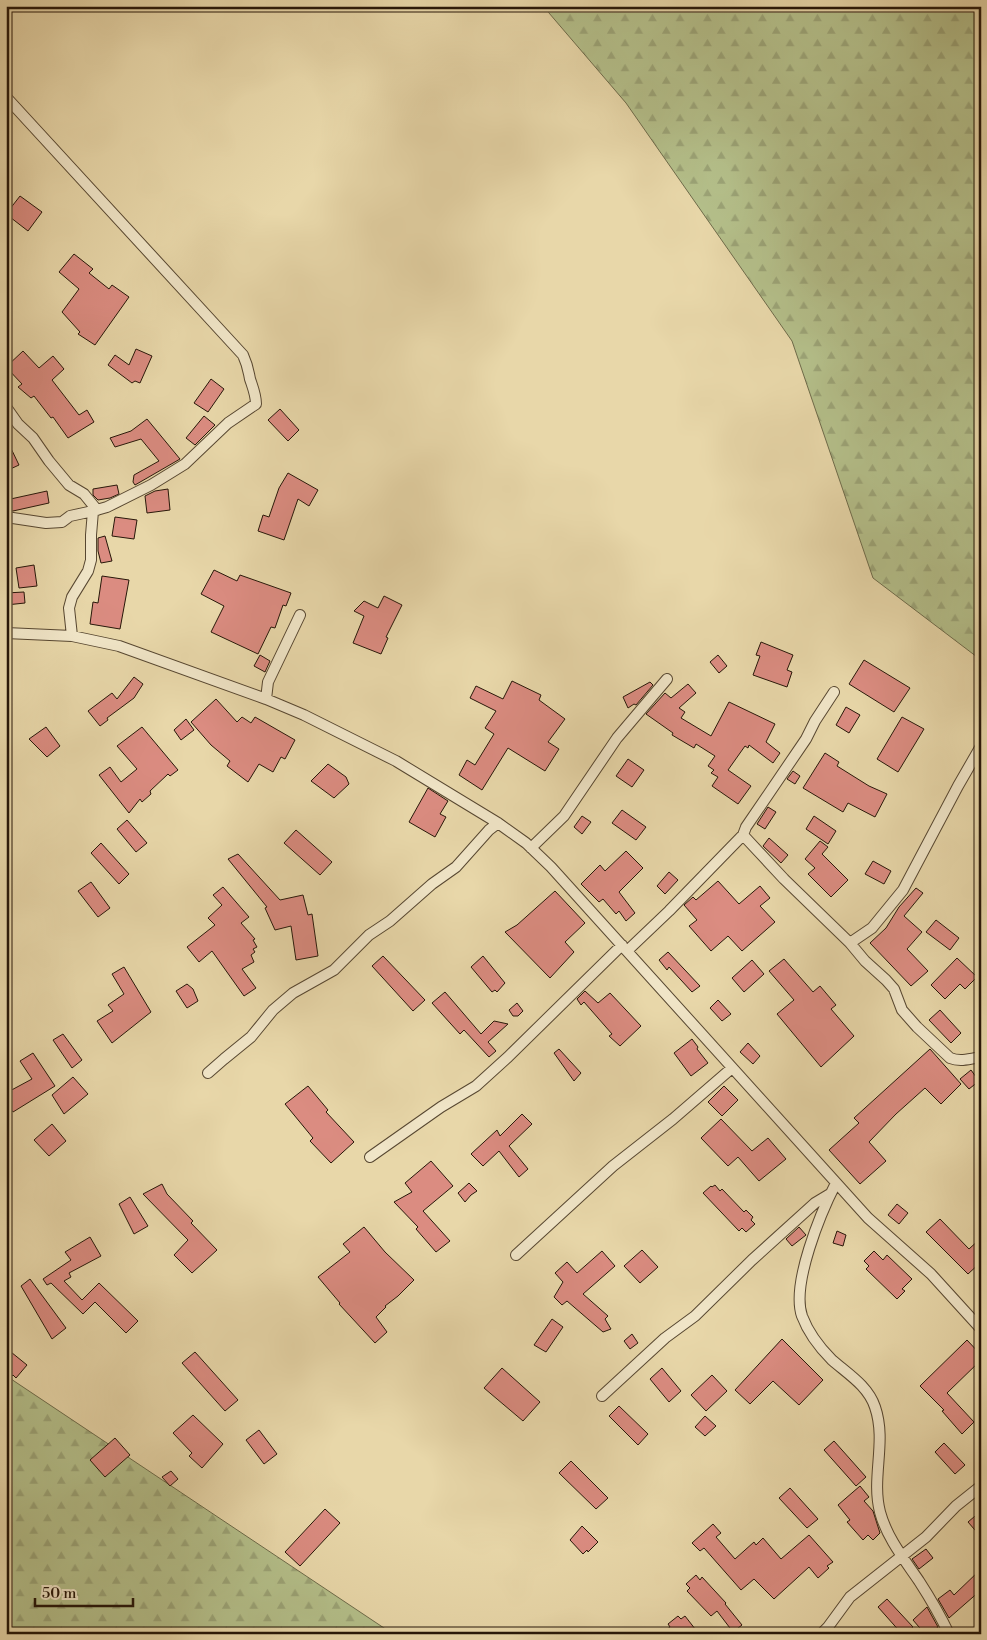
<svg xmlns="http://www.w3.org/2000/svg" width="987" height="1640" font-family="'Libre Bodoni',serif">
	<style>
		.forest { fill: url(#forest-firs); stroke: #6e6b4a }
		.building { fill: #db8c81; stroke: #271709 }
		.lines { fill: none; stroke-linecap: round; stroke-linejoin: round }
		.minor-casing { stroke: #574731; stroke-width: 12 }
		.minor { stroke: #f0e5c7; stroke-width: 10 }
	</style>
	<defs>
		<pattern id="forest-firs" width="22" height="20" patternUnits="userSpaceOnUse" patternTransform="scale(1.25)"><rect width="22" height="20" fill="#b4bf8a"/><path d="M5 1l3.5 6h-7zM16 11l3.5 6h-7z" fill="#9ba376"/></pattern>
	</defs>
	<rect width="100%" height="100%" fill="#e8d7a9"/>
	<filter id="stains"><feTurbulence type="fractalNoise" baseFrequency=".004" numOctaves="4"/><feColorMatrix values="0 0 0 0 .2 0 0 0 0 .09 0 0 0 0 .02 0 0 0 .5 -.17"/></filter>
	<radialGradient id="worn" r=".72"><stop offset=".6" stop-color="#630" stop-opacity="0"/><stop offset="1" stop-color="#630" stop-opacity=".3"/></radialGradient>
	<!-- forest -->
	<path class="forest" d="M543,6h438v654l-108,-82 -81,-237 -166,-238z
		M6,1375l8,6 379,253h-387z"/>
	<!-- building -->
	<path class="building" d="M20,196l22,16 -14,19 -22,-17z
		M74,254l19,15 -4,4 20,16 3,-4 17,12 -34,48 -17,-11 2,-2 -18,-20 17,-23 -20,-17z
		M136,349l16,7 -12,27 -5,-2 -3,2 -24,-18 7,-10 14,10z
		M23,351l16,17 14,-12 11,13 -12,11 27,35 8,-5 7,12 -26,16 -15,-21 -2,1 -17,-22 -3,2 -13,-11 4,-3 -16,-17z
		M211,379l13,10 -16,23 -14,-9z
		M280,409l19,21 -11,11 -20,-21z
		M204,416l11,9 -20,20 -9,-7z
		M147,419l33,40 -45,26 -2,-3 1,-7 25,-14 -18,-22 -26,8 -5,-9 21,-7z
		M6,438l13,27 -13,6z
		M288,473l30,17 -9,16 -11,-7 -14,41 -26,-9 5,-16 6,2 10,-29z
		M117,485l2,9 -9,4 -12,2 -5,-5v-6z
		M168,489l2,21 -23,3 -2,-17 10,-5z
		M47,491l2,12 -36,8 -7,-1v-10z
		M115,517l22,3 -3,19 -22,-3z
		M105,536l7,25 -11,2 -3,-12v-13z
		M34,565l3,21 -18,2 -3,-20z
		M214,570l23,11 3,-6 51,18 -5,13 -3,-1 -8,23 -4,-1 -13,27 -47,-22 13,-26 -23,-12z
		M102,576l27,4 -9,49 -30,-5 3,-22 5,1z
		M24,592l1,11 -19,2v-12z
		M384,596l18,9 -16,32 2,1 -7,16 -28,-11 11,-27 -10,-5 10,-10 14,7z
		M761,642l32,13 -6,15 5,2 -5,15 -34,-12 7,-19 -4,-1z
		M260,655l10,6 -5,11 -11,-6z
		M718,655l9,11 -8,7 -9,-11z
		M864,660l46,28 -16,24 -45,-28z
		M134,677l9,7 -9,14 -27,20 1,2 -8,6 -12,-15 24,-18 5,6z
		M512,681l29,14 -2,5 26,19 -17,23 11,7 -14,22 -37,-23 -26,42 -23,-15 8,-15 8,5 19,-31 -9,-6 11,-17 -26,-13 6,-12 27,13z
		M650,682l3,3 -17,20 -2,-1 -6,4 -5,-11z
		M688,684l8,9 -17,15 6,4 -4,6 30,18 18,-34 46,22 -9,18 14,11 -7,10 -24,-18 -1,3 -3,-2 -17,24 23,16 -13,18 -26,-18 6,-9 -7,-4 3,-3 -6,-4 7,-10 -19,-12 -2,4 -22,-13 1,-2 -27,-19 19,-21 6,5z
		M216,699l21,23 5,-5 9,6 4,-6 40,23 -10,19 -4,-2 -8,15 -14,-8 -11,18 -21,-16 3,-5 -19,-16 -20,-23z
		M846,707l14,8 -11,18 -13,-8z
		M902,717l22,12 -26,43 -21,-13z
		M186,719l8,11 -13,10 -7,-10z
		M46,727l14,19 -13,11 -18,-18z
		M142,727l36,43 -8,6 -2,-2 -18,17 1,3 -9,8 -2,-3 -11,14 -30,-38 11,-8 11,15 16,-13 -20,-23z
		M825,753l14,9 -2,4 32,20 18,8 -12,23 -27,-14 -5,9 -40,-24z
		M628,759l16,11 -12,17 -16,-11z
		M328,764l18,13 3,7 -15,14 -23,-17z
		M793,771l7,5 -5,8 -8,-5z
		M428,788l20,13 -8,13 6,3 -11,20 -26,-15z
		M768,807l8,5 -11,17 -8,-5z
		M622,810l24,17 -10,13 -24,-17z
		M582,816l9,6 -9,12 -8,-7z
		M814,816l22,15 -8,13 -22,-15z
		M127,820l20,23 -11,9 -19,-23z
		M296,830l36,32 -12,13 -36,-32z
		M769,838l19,17 -7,8 -18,-17z
		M820,841l8,6 -6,7 26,26 -17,17 -23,-23 7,-6 -10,-9z
		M101,843l28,31 -10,10 -28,-31z
		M626,851l17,17 -24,24 16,21 -9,8 -7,-10 -3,3 -13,-15 -4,3 -18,-18 19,-19 5,6z
		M238,854l42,46 23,-5 5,20 4,-1 6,42 -22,4 -5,-34 -16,4 -10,-22 2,-1 -39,-48z
		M873,861l18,10 -7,13 -19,-10z
		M669,872l9,8 -13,14 -8,-8z
		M718,881l21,23 21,-18 10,12 -10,8 15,16 -33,29 -14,-15 -17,15 -22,-25 8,-6 -13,-15 9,-8 3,3z
		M91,882l19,26 -12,9 -20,-26z
		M223,887l26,30 -8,6 14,16 -2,1 4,7 -4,2 2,3 -4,3 3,7 -12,7 14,19 -12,8 -32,-45 -13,11 -12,-15 28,-22 -7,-7 14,-13 -9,-10z
		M916,888l7,5 -19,23 18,16 -15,17 21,22 -17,15 -41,-43 16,-15 13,-21z
		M555,891l30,32 -20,19 9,10 -24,26 -45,-46 12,-7z
		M936,920l23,18 -9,12 -24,-18z
		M668,952l32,34 -8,6 -23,-25 -2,3 -8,-10z
		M383,956l42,44 -12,11 -41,-45z
		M483,956l22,27 -8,9 -2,-2 -3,2 -21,-25z
		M957,958l20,19 -12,12 -5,-5 -15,15 -14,-14z
		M784,959l29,33 7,-6 16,19 -5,4 23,27 -33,31 -44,-53 17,-14 -25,-29z
		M752,960l12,14 -20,18 -12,-14z
		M124,967l27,45 -39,31 -15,-22 16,-10 -5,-6 16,-11 -12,-20z
		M187,984l6,5 5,12 -11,7 -11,-17z
		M585,991l13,12 12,-10 31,33 -21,20 -11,-10 3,-2 -28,-32 -3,3 -4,-6z
		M445,992l36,42 13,-13 14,3 -20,18 8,9 -7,6 -25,-27 -4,4 -28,-31z
		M718,1000l13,14 -9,7 -12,-13z
		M517,1003l6,8 -5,5h-5l-4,-6z
		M940,1010l21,23 -10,10 -22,-23z
		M63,1034l19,26 -10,8 -19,-28z
		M692,1039l6,8 -1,2 11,14 -17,13 -17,-23z
		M748,1043l12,13 -7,8 -13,-12z
		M559,1049l22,24 -7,8 -20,-28z
		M930,1049l31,35 -20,20 -16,-16 -29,26 -27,28 17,19 -26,23 -31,-34 30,-27 -5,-5z
		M33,1053l22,33 -42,26 -7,-9v-10l26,-14 -12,-18z
		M971,1070l8,11 -10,8 -9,-10z
		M73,1077l15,17 -24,20 -12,-19z
		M308,1086l20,24 -2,2 28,30 -23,21 -21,-22 3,-3 -28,-34z
		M724,1086l14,14 -16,16 -14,-14z
		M522,1114l10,10 -23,22 19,23 -9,8 -20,-26 -16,15 -12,-12 26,-24 3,6z
		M721,1119l31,32 16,-13 18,21 -27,22 -21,-24 -10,9 -27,-28z
		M52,1124l14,17 -17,15 -15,-16z
		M431,1161l22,25 -30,25 27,30 -14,11 -20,-23 2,-2 -24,-25 18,-10 -7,-9z
		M469,1183l8,8 -6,4 -6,7 -7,-9z
		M162,1184l5,10 26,27 -2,2 26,27 -25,23 -18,-18 14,-15 -45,-46z
		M715,1185l5,6 2,-2 22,23 2,-2 7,7 -2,3 4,4 -9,8 -4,-4 -3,3 -36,-38 8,-7 1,1z
		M130,1197l18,29 -14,8 -15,-30z
		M897,1204l11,9 -9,11 -11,-9z
		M940,1219l29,30 12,-11v24l-13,12 -42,-42z
		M364,1227l21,25 29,28 -16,16 -13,10 1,1 -10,10 11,15 -12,11 -36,-39 1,-1 -22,-26 32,-25 -7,-8z
		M799,1227l7,8 -14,11 -6,-7z
		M837,1231l9,4 -3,11 -10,-3z
		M90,1237l11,19 -32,17 2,4 -7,4 18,19 17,-17 39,38 -12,12 -31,-31 -12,12 -32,-31 -4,2 -4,-6 28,-19 -6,-8z
		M642,1250l16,17 -18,16 -16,-17z
		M602,1251l13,15 -32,28 25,22 -3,3 6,10 -8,3 -36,-31 -5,4 -8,-8 9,-15 -8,-9 12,-11 10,11z
		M874,1251l9,9 4,-5 25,24 -10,10 3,2 -8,8 -31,-30 3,-3 -5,-5z
		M30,1279l36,49 -14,11 -31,-53z
		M552,1319l11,8 -17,25 -12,-7z
		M632,1334l6,9 -8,6 -6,-8z
		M782,1339l41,41 -24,25 -26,-24 -23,23 -15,-14z
		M967,1340l14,15v5l-34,33 27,29 -12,12 -20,-23 2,-1 -24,-24z
		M6,1348l21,17 -11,13 -3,-3 -7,7z
		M195,1352l43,48 -13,11 -43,-48z
		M502,1368l38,34 -17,19 -39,-33z
		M662,1368l19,23 -12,11 -19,-23z
		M712,1375l15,16 -21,20 -15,-16z
		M619,1406l29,28 -10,11 -29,-29z
		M193,1415l30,29 -21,24 -13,-12 3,-3 -19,-20z
		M705,1416l11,10 -11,10 -10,-9z
		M259,1430l18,24 -13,10 -18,-24z
		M115,1438l15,17 -25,22 -15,-17z
		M834,1441l32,36 -10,9 -32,-36z
		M944,1443l21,22 -10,9 -20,-22z
		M571,1461l37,37 -12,11 -37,-36z
		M171,1471l7,8 -8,7 -8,-9z
		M860,1486l9,11 -5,4 9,10 7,22 -7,7 -5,-5 -5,5 -16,-18 3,-2 -12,-15z
		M790,1488l28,31 -11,9 -28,-30z
		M325,1509l15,14 -40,43 -15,-14z
		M981,1511v26l-13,-15z
		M713,1524l8,9 -5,4 19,22 19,-17 2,3 7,-7 18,21 28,-24 24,27 -6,4 2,2 -11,10 -9,-11 -35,32 -20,-20 -13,11 -37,-42 -4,3 -8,-8z
		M582,1526l16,16 -10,10 -1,-2 -4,4 -13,-14z
		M926,1549l7,9 -14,11 -7,-10z
		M981,1569v21l-32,28 -11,-19 12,-9 4,5z
		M696,1575l4,5 2,-3 24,26 -1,1 17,21 -9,7 -16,-21 -6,5 -24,-25 3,-3 -4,-4z
		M887,1599l26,28 -8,7h-3l-24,-27z
		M927,1607l11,20 -8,7h-5l-12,-14z
		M678,1616l3,3 4,-3 14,18h-38l9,-7 -2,-3z"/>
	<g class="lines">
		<!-- minor casing -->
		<g class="minor-casing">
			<path id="minor" d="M6,97l237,258c5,11 5,14 7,24 3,9 6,16 6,25l-28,19 -43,41 -34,21 -44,22 -14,4 -23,5 -8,6 -16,1 -40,-6
				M6,407l12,17 15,14 16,23 20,24 15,9 13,16
				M6,633l66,3 47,10 147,53 38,16 92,46 102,62 28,20 25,24 317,351 63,56 50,55
				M72,636l-3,-28 3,-11 16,-26 3,-11v-25l2,-24
				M266,699l2,-17 32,-67
				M743,835l3,-8 60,-88 9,-18 19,-29
				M531,848l33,-32 53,-78 50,-59
				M850,943l22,-15 31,-38 55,-104 23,-40
				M627,951l42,-40 74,-76 41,44 66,64 15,18 21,19 8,9 8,21 15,17 33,31c10,4 20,1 31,-1
				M208,1073l16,-14 27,-22 22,-27 20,-17 41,-23 35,-35 21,-14 42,-37 24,-17 33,-37 9,-7
				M370,1157l71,-50 35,-21 32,-29 114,-112
				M836,1183c-15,29 -45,101 -34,133 6,16 19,33 30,44 16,14 36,26 43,47 12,35 -4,70 5,105 7,26 24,47 39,69 11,17 21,34 30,53
				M516,1255l97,-89 60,-47 59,-51
				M602,1396l63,-58 30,-22 57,-56 63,-57 15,-9
				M821,1634l7,-7 22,-30 76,-60 30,-31 25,-20"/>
		</g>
		<!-- minor -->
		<use href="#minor" class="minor"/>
	</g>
	<!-- margin -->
	<rect width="987" height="1640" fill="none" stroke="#e8d7a9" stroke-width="25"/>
	<rect x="8" y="8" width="972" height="1625" fill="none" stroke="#271709" stroke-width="2.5"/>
	<rect x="12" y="12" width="962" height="1615" fill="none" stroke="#271709"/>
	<!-- scale -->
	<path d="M35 1598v8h98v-8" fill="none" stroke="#271709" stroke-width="2.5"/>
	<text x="42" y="1598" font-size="15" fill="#271709" stroke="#f0e5c7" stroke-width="4" paint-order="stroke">50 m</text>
	<rect width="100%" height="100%" filter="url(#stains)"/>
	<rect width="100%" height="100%" fill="url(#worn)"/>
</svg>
